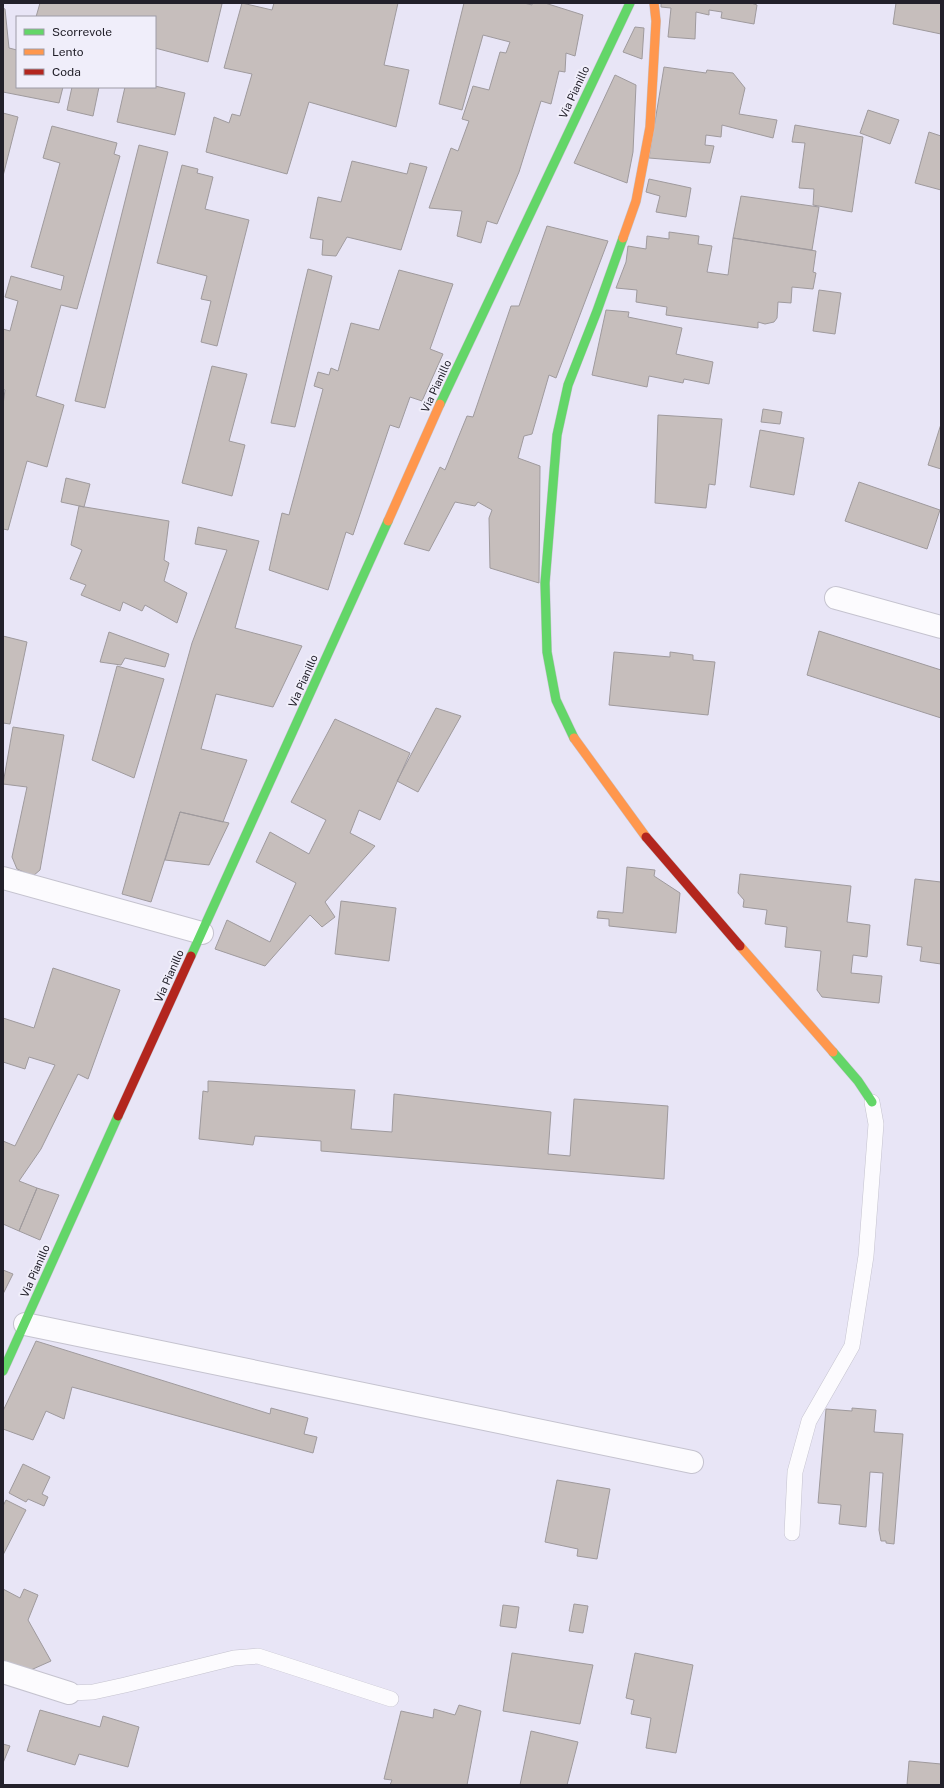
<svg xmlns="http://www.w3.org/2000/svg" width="944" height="1788" font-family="'Public Sans',sans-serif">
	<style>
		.building { fill: #c6bebc; stroke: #9f9a9d }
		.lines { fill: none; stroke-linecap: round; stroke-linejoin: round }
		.lane-casing { stroke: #c5c3cf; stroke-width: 16 }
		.street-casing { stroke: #c5c3cf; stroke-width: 24 }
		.fast-casing { stroke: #c5c3cf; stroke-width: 10 }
		.slow-casing { stroke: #c5c3cf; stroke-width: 10 }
		.jam-casing { stroke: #c5c3cf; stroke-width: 10 }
		.lane { stroke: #fcfbfe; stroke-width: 15 }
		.street { stroke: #fcfbfe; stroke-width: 22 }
		.fast { stroke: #63d668; stroke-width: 9 }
		.slow { stroke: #ff974d; stroke-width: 9 }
		.jam { stroke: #b3261e; stroke-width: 9 }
		.labels { text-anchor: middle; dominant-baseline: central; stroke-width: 4; stroke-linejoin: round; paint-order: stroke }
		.street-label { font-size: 11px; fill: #22202a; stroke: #f0eefa }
	</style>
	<rect width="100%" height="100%" fill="#e8e5f6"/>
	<!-- building -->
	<path class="building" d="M40,3h179l3,1 -14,58 -53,-14v-31h-119z
		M242,3l30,7 2,-7h124l-14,62 25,5 -13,57 -87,-25 -22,72 -81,-22 8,-35 15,6 3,-9 8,2 12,-42 -28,-6z
		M464,3h60l8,2v-2h13l38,12 -8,41 -9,-3 -1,19 -6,-1 -8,33 -10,-3 -22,71 -22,52 -10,-3 -6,22 -24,-7 5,-25 -33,-3 22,-60 7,3 11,-30 -7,-2 11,-33 16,4 11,-38 6,1 4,-11 -27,-7 -21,75 -23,-6z
		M661,3h90l6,2 -3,19 -33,-6 1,-6 -13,-2v5l-13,-3 -1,27 -27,-2 3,-29 -10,-1z
		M896,3h45v31l-48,-10z
		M3,8l2,1 4,39 8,2v37h46l-4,16 -56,-11z
		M635,27l9,1 -2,31 -19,-7z
		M664,67l42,6 1,-3 26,3 12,15 -6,26 38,6 -4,18 -51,-13 -1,12 -15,-2 -1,10 9,1 -4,17 -61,-5z
		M615,75l21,10 -3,67 -6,31 -53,-20z
		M155,86l30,7 -10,42 -58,-13 8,-35z
		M72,87h27l-6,29 -26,-6z
		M868,110l31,10 -9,24 -30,-11z
		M3,113l15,4 -15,59z
		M795,125l68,12 -11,75 -39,-7 1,-16 -15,-1 6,-45 -13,-1z
		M52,126l65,17 -3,11 6,2 -43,153 -16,-4 -25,91 28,9 -17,62 -20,-6 -19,69 -5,-1v-124l2,-15 -2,-1v-60l7,2 8,-30 -13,-4 6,-21 50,14 3,-14 -33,-9 29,-104 -17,-5z
		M929,132l12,4v54l-26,-7z
		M139,145l29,7 -63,256 -30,-7z
		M352,161l55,13 3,-11 17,4 -26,83 -54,-13 -11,19 -14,-1 1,-15 -13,-2 8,-41 23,5z
		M182,165l16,4 -1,4 16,4 -8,32 44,11 -32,126 -16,-4 10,-41 -10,-2 6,-23 -50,-13z
		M649,179l42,9 -5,29 -30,-5 4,-16 -14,-4z
		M741,196l78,11 -7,43 -79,-12z
		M547,226l61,15 -52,137 -7,-3 -17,59 -8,2 -6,22 22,8 -1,117 -49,-15 -1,-50 3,-8 -14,-8 -3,4 -20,-4 -26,49 -25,-7 36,-77 5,3 22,-54 6,1 38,-111h8z
		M669,232l30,4 -1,8 14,2 -5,26 21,3 5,-37 83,13 -3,21 3,1 -3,16 -21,-2 -1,16 -13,-1 -1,16 -3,4 -9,2 -7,-2v6l-92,-13 1,-8 -31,-5 1,-12 -21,-2 10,-26 2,-16 18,3 1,-13 22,3z
		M308,269l24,7 -37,151 -24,-4z
		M399,270l54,14 -23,65 13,5 -21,47 -12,-4 -11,31 -9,-3 -37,110 -7,-3 -18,58 -59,-20 13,-57 7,2 34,-126 -9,-3 4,-14 11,3 2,-7 7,3 13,-48 28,7z
		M819,290l22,3 -6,41 -22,-3z
		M606,310l23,2 -1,5 54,11 -6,26 37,8 -4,22 -25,-5 -1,4 -34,-7 -2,11 -55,-12z
		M212,366l35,8 -18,67 16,4 -13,51 -50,-13z
		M763,409l19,3 -2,12 -19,-2z
		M658,415l64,4 -7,66 -6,-1 -3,24 -51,-5z
		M941,424v45l-13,-4z
		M760,430l44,8 -10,57 -44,-8z
		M66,478l24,6 -6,23 -23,-5z
		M859,482l81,28 -13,39 -82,-28z
		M79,506l90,15 -5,39 5,3 -5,18 23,12 -10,30 -32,-18 -3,6 -19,-9 -3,9 -39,-16 5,-10 -16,-6 12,-29 -11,-5z
		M198,527l61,14 -24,87 67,18 -29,61 -57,-13 -15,55 46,11 -24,62 -43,-10 -29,90 -29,-8 70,-251 35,-93 -32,-6z
		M819,631l122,39v48l-134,-43z
		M109,632l60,22 -4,13 -40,-9 -4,7 -21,-3z
		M3,636l24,6 -17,82 -7,-1z
		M614,652l56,5v-5l23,3v5l22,2 -7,53 -99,-10z
		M117,666l47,13 -30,99 -42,-18z
		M436,708l25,8 -43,76 -21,-11z
		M335,719l75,34 -30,67 -21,-10 -9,23 25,13 -50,56 10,15 -13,10 -12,-12 -45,51 -50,-17 12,-29 43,22 26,-59 -40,-21 14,-30 39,22 17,-34 -35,-18z
		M13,727l51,8 -24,135 -7,6 -16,-7 -5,-12 15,-70 -24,-3z
		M180,812l49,11 -20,42 -44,-5z
		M627,867l28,3 -1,6 26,17 -4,40 -67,-7v-7l-12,-1 1,-7 25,2z
		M740,874l111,12 -4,36 23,3 -3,32 -14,-2 -2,18 31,3 -3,27 -57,-6 -5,-7 4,-39 -36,-4 2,-20 -22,-3 2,-14 -24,-3 1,-7 -6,-7z
		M915,879l26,3v82l-21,-3 2,-14 -15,-2z
		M341,901l55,7 -7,53 -54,-7z
		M53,968l67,22 -32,89 -10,-5 -37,75 -22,32 18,7 -18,43 -16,-7v-83l12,5 40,-81 -26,-8 -4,12 -22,-7v-44l31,10z
		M208,1081l147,9 -4,39 41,3 2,-38 157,18 -3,42 22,2 4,-57 94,7 -4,73 -343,-28v-10l-66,-5 -2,9 -54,-6 4,-48 5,1z
		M37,1188l22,7 -19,45 -21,-9z
		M3,1270l10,4 -10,20z
		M36,1341l234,73 1,-6 37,10 -4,16 13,3 -4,16 -241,-66 -8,32 -18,-8 -13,29 -30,-11v-18z
		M852,1408l24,2 -2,22 29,2 -9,110 -8,-1v-2h-5l-2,-11 4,-57 -13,-1 -4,55 -27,-3 2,-19 -23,-2 8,-94 26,2z
		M23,1464l27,13 -8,17 6,3 -4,9 -16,-7 -2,3 -17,-9z
		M557,1480l53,9 -13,70 -20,-3 1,-7 -33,-7z
		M6,1500l20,10 -23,45v-49z
		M3,1589l17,9 4,-9 14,6 -10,25 23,41 -27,12 -21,-8z
		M574,1604l14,2 -5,27 -14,-2z
		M503,1605l16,2 -3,21 -16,-2z
		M512,1653l81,12 -13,59 -77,-13z
		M635,1653l58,12 -17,88 -30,-5 5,-30 -20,-4 3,-14 -8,-2z
		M459,1705l22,6 -14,74h-77l2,-5 -8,-1 17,-68 32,7 1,-9 21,6z
		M40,1710l60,17 3,-11 36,11 -11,40 -49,-13 -4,11 -48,-14z
		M531,1731l47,11 -11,43h-47z
		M3,1744l7,2 -7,17z
		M909,1761l32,3v21h-34z"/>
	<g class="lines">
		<!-- lane casing -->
		<g class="lane-casing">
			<path id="lane" d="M792,1533l3,-61 14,-51 43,-75 14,-90 10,-132 -4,-22
				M69,1693l24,-1 32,-7 109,-27 24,-2 133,43"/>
		</g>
		<!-- street casing -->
		<g class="street-casing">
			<path id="street" d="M836,598l105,29
				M3,878l199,55
				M25,1324l667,138
				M3,1672l66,21"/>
		</g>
		<!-- fast casing -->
		<g class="fast-casing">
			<path id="fast" d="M440,404l190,-401
				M574,738l-18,-38 -9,-48 -2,-69 12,-148 11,-50 29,-74 26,-73
				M191,956l197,-435
				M833,1052l25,29 14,21
				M3,1371l115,-255"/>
		</g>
		<!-- slow casing -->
		<g class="slow-casing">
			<path id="slow" d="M623,238l13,-37 14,-74 6,-106 -2,-18
				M388,521l52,-117
				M574,738l72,99
				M740,946l93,106"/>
		</g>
		<!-- jam casing -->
		<g class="jam-casing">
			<path id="jam" d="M646,837l94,109
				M118,1116l73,-160"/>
		</g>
		<!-- lane -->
		<use href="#lane" class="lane"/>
		<!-- street -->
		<use href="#street" class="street"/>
		<!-- fast -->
		<use href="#fast" class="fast"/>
		<!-- slow -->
		<use href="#slow" class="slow"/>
		<!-- jam -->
		<use href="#jam" class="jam"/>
	</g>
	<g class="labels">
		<!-- street labels -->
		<g class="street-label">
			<text transform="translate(574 92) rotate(-65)">Via Pianillo</text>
			<text transform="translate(436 386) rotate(-65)">Via Pianillo</text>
			<text transform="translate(303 681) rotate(-66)">Via Pianillo</text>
			<text transform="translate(169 976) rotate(-66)">Via Pianillo</text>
			<text transform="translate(35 1271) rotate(-66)">Via Pianillo</text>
		</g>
	</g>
	<!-- border -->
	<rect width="944" height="1788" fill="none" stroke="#22202a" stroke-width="8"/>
	<!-- legend -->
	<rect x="16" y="16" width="140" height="72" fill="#f0eefa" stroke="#9e9ca7"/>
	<rect x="24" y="29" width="20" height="6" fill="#63d668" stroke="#9e9ca7"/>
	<text x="52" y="36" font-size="12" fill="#22202a">Scorrevole</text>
	<rect x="24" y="49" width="20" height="6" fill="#ff974d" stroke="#9e9ca7"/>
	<text x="52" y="56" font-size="12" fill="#22202a">Lento</text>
	<rect x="24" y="69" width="20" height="6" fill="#b3261e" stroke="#9e9ca7"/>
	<text x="52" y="76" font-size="12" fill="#22202a">Coda</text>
</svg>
